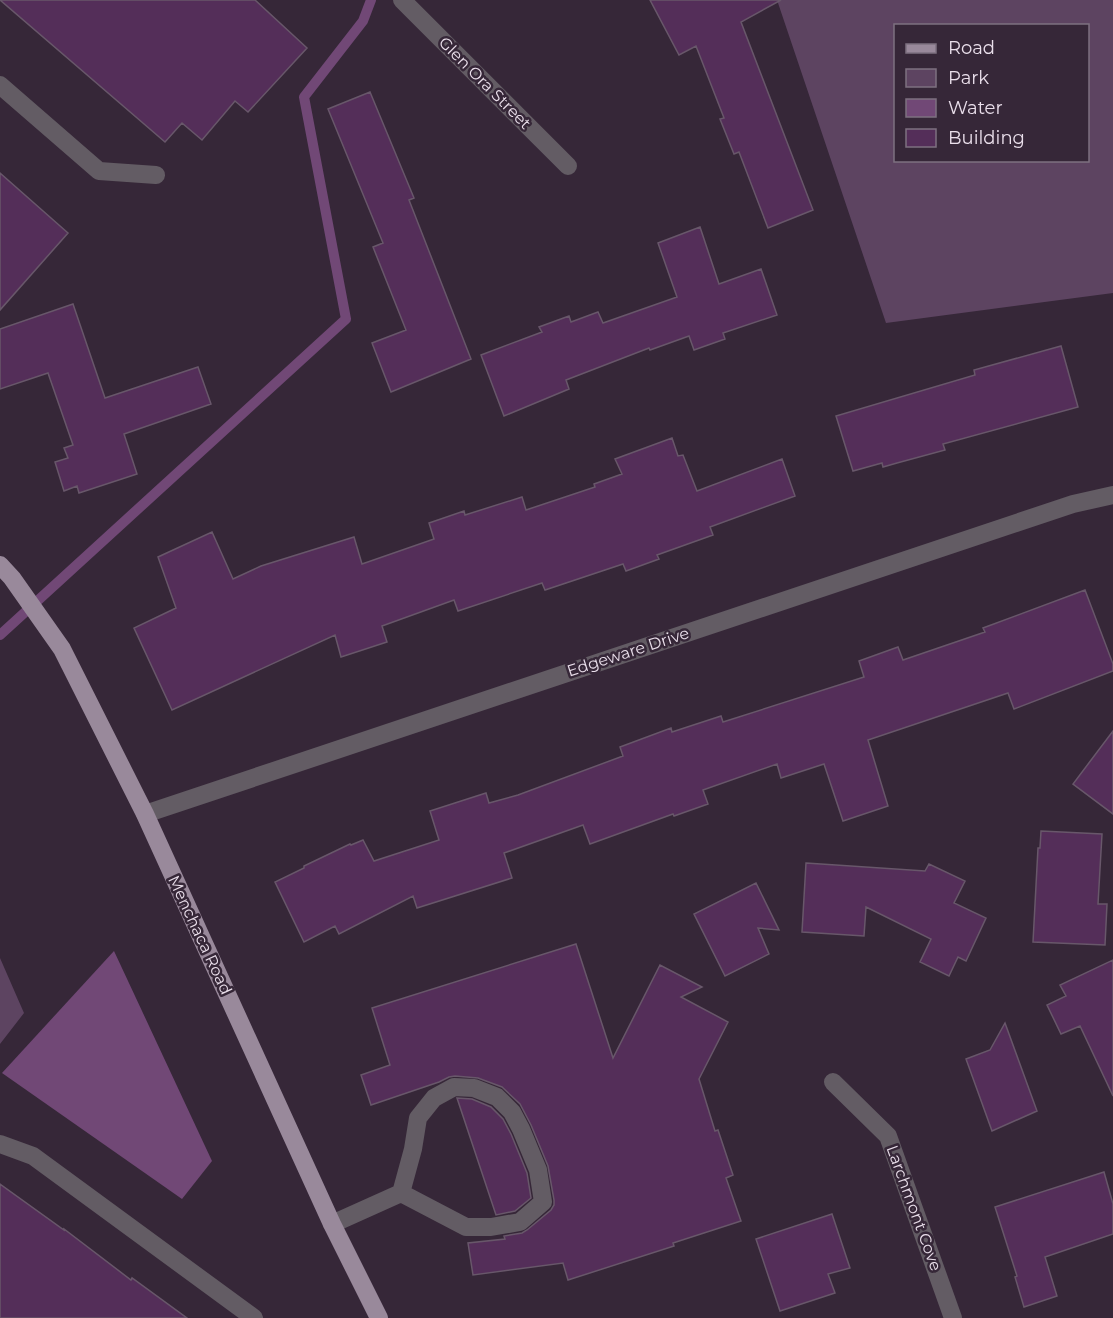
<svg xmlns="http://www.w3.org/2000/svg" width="1113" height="1318" font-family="Montserrat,sans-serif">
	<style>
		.green { fill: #5d4461; fill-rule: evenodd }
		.water { fill: #714876 }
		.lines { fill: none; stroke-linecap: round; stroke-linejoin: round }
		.stream { stroke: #714876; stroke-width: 10 }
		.building { fill: #542e59; stroke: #68576a; stroke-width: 1.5 }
		.minor { stroke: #635c64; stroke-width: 18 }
		.major { stroke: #99899b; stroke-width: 18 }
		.labels { text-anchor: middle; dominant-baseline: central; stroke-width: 5; stroke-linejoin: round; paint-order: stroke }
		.street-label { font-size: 16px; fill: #eadfeb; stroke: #362738 }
	</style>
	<rect width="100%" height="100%" fill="#362738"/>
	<!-- green -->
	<path class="green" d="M777,0h336v293l-227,30zM896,26h192v134h-192z
		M0,958l24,55 -24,31z"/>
	<!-- water -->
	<path class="water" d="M114,951l98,210 -30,38 -180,-126z"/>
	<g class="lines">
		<!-- stream -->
		<path class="stream" d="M0,635l346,-316 -42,-222 59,-76 8,-21"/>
	</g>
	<!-- building -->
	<path class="building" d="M0,0h255l52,48 -59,64 -13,-11 -33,39 -20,-17 -17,19z
		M650,0h131l-40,22 72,188 -45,18 -29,-76 -5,2 -14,-35 4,-1 -28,-72 -17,9z
		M370,92l44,106 -5,2 62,159 -80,33 -19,-49 34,-13 -33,-83 10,-4 -55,-134z
		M0,173l68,60 -68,77z
		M700,227l19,57 42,-15 16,46 -54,18 2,6 -31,11 -5,-14 -39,14 -1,-2 -83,32 3,9 -65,27 -23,-61 61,-23 -3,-5 30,-11 2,6 27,-10 5,11 74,-26 -19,-54z
		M73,304l32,94 93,-31 13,37 -87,30 13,40 -58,19 -2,-7 -13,5 -9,-29 13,-4 -4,-10 9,-3 -25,-72 -48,16v-60z
		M1061,346l17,61 -135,37 2,6 -48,13 -14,4 -1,-4 -29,8 -17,-55 139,-41 -1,-5z
		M672,438l6,18 5,-1 14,36 85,-32 13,37 -85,31 3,8 -56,20 2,4 -33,12 -3,-7 -78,26 -3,-7 -84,28 -4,-11 -72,26 5,16 -46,15 -6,-22 -163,75 -38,-82 42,-20 -18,-51 54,-25 21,47 28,-13 93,-29 8,27 72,-25 -5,-16 35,-12 1,4 57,-18 4,13 69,-23 -1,-3 28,-10 -7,-15z
		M1085,590l28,74v7l-99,38 -6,-16 -140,47 20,66 -45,15 -19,-57 -43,14 -4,-14 -74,26 5,14 -34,12 -1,-2 -83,30 -7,-19 -79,28 8,25 -95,30 -4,-12 -74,38 -4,-8 -31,16 -29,-60 29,-14v-2l46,-22 1,1 12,-5 11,21 65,-21 -9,-29 56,-18 3,10 29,-8 105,-39 -3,-9 51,-19 1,4 49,-16 2,6 141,-45 -5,-16 39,-14 5,13 82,-28 -2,-4z
		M1113,731v83l-40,-30z
		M1041,831l61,3 -4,70h9l-2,41 -72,-3 5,-94h2z
		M806,863l119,8 4,-7 36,17 -11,22 32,15 -20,43 -8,-4 -9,19 -29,-14 11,-23 -65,-32 -2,29 -62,-4z
		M756,883l23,47 -21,-2 11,26 -44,22 -31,-62z
		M576,944l37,114 47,-93 42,22 -21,10 47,25 -29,57 16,52 3,-1 15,45 -7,3 15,43 -68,22 1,3 -106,34 -5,-17 -90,12 -5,-32 37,-4 -1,-3 18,-3 5,-3 24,-20 3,-5v-5l-6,-34 -17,-41 -11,-21 -18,-17 -24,-9 -23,-2 -6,1 -10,5 -68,23 -10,-30 29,-10 -18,-57z
		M1113,960v136l-33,-70 -19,8 -14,-29 19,-9 -6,-11z
		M1005,1023l32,88 -45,20 -26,-72 24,-9z
		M457,1098l15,1 19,8 12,12 8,15 16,39 4,25 -16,13 -19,4z
		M1104,1172l9,32v30l-68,23 12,39 -33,11 -9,-30 2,-1 -22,-69z
		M0,1184l64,46v-1l67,51 1,-2 55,40h-187z
		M832,1214l18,54 -22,6 7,19 -55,18 -24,-72z"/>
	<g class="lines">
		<!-- minor -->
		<path class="minor" d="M402,0l166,166
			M0,85l99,86 57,4
			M145,814l928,-310 40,-9
			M833,1082l55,54 65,182
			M0,1144l33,12 221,162
			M332,1224l69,-31 12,-44 5,-31 16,-20 20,-11 20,1 23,9 15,15 9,17 17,41 5,32 -23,20 -29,5h-25l-65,-34"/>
		<!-- major -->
		<path class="major" d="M0,565l12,13 50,71 83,165 187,410 47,94"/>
	</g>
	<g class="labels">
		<!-- street labels -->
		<g class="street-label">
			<text transform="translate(485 83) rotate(45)">Glen Ora Street</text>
			<text transform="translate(628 652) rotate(-18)">Edgeware Drive</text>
			<text transform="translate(200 935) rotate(65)">Menchaca Road</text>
			<text transform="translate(914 1208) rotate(70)">Larchmont Cove</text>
		</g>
	</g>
	<!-- legend -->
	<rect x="894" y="24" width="195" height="138" fill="#362738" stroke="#7e7180" stroke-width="1.5"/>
	<rect x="906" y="44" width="30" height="9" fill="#99899b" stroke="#7e7180" stroke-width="1.5"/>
	<text x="948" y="54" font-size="18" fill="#eadfeb">Road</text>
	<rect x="906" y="69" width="30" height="18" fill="#5d4461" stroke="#7e7180" stroke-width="1.5"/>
	<text x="948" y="84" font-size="18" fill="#eadfeb">Park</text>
	<rect x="906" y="99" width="30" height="18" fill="#714876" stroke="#7e7180" stroke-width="1.5"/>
	<text x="948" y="114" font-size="18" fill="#eadfeb">Water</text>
	<rect x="906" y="129" width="30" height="18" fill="#542e59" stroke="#7e7180" stroke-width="1.5"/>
	<text x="948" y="144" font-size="18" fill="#eadfeb">Building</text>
</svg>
